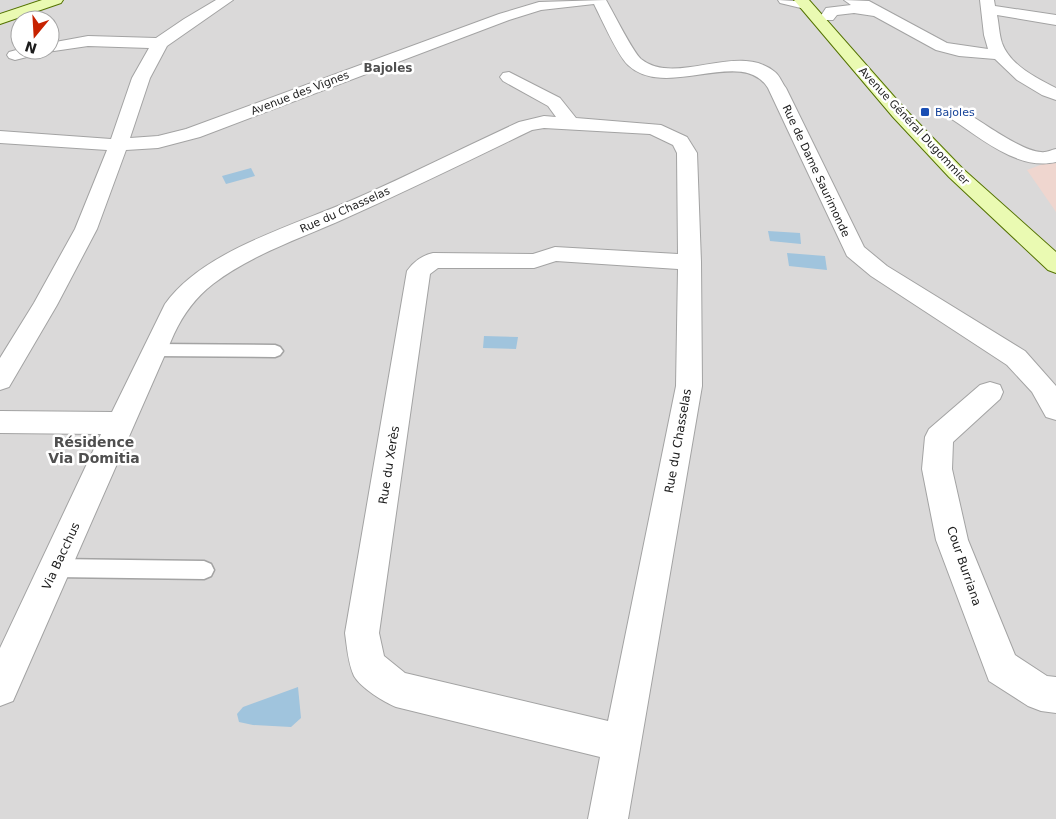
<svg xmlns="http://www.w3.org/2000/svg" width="1056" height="819" font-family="'DejaVu Sans',sans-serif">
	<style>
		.residential { fill: #dad9d9; fill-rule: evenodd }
		.commercial { fill: #efd6cf }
		.water { fill: #a0c4dd }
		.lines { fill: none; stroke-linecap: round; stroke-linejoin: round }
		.lane-casing { stroke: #a3a3a3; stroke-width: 3 }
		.street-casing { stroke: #a3a3a3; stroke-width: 2 }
		.secondary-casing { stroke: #547302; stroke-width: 2 }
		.lane { fill: #fff; fill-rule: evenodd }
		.street { fill: #fff; fill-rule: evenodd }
		.secondary { fill: #eafab2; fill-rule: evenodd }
		.transit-dot { fill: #1a4fb4; stroke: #fff; stroke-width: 2 }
		.labels { text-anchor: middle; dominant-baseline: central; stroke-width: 5; stroke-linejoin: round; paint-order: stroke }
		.far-street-label { font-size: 11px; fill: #1c1c1c; stroke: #fff }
		.far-transit-label { font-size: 11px; fill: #164399; stroke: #fff; text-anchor: start }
		.far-quarter-label { font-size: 12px; font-weight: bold; fill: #4f4f4f; stroke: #fff }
		.street-label { font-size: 12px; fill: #1c1c1c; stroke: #fff }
		.neighbourhood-label { font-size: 14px; font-weight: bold; fill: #4f4f4f; stroke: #fff }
	</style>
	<rect width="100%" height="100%" fill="#eeece1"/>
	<!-- residential -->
	<path class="residential" d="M0,0h1056v819h-1056zM20,20h30v30h-30z"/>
	<!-- commercial -->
	<path class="commercial" d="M1056,159v53l-29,-42z"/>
	<!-- water -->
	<path class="water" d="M251,168l4,8 -29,8 -4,-8z
		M768,231l32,2 1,11 -31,-3z
		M787,253l38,3 2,14 -38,-4z
		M484,336l34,1 -2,12 -33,-1z
		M298,687l3,31 -10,9 -38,-2 -14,-3 -2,-8 6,-7z"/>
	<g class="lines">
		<!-- lane casing -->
		<g class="lane-casing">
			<path id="lane" d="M154,344l121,1 5,2 3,4 -3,4 -5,2 -121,-1 -5,-2 -3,-4 3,-4z
				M55,559l149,2 7,3 3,6 -3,6 -7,3 -149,-2 -7,-3 -3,-6 3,-6z"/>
		</g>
		<!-- street casing -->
		<g class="street-casing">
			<path id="street" d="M216,0h17l-66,46 -17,32 -20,60 28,-2 28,-7 313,-115 40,-12 67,-2c7,12 27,52 35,59 35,28 97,-18 134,13 5,4 7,11 11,16l78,159 23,19 138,85 31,35v34l-10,-3 -14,-25 -25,-27 -136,-89 -24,-20 -79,-168c-26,-42 -102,13 -140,-23 -10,-9 -27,-47 -34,-61l-53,6 -32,10 -309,117 -42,11 -32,2 -29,79 -40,76 -48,82 -9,3v-32l34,-55 41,-74 32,-79 -107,-7v-12l111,8 21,-61 17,-30 -61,-2 -41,6 -32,8 -6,-2 -2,-3 2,-3 11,-3 30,1v-7l38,-7 68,2 28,-19z
				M778,0l32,2 2,3 -2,3 -5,1 -25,-6z
				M844,0l25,1 78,42 41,6 -4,-14 -4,-35h14l1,6 61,9v10l-59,-10c2,9 2,19 5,28 8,22 34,35 54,45v12l-14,-5 -25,-15 -22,-21 -36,-3 -23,-6 -62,-34 -20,-3 -17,2 -4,5h-10l-3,-3 6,-9 25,-3z
				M509,72l51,26 16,20 85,7 26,12 10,16 4,109 1,124 -74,433h-40l12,-62 -204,-50c-12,-5 -35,-19 -42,-31 -6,-13 -7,-29 -9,-43l62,-362c6,-9 16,-16 26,-18l100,1 22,-7 123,7 -1,-101 -4,-8 -23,-11 -106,-6 -12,2c-62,30 -123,60 -186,88 -44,20 -94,36 -133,66 -18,14 -29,29 -39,50l-161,367 -13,5v-58l101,-214 -101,-1v-22l112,1 53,-108c38,-54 133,-80 192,-106 54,-24 108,-51 162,-76l25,-6 12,1 -8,-11 -45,-25 -3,-4 3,-4zM556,261l122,8 -2,117 -68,335 -203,-48 -21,-17 -5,-23 51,-359 8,-6h96z
				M956,109l6,1c19,11 59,41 79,42 5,1 10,-2 15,-3v13c-39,9 -76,-25 -106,-44l-3,-4 3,-4z
				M990,382l10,3 3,7 -3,7 -47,43 -1,27 16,71 47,115 32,21 9,1v36l-15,-2 -13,-5 -39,-25 -53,-141 -14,-71 3,-32 4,-8 51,-44z"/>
		</g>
		<!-- secondary casing -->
		<g class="secondary-casing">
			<path id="secondary" d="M42,0h21l-2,3 -61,21v-10z
				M794,0h15l96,109 58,60 93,83v21l-8,-3 -99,-93 -56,-60z"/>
		</g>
		<!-- lane -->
		<use href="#lane" class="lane"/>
		<!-- street -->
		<use href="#street" class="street"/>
		<!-- secondary -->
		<use href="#secondary" class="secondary"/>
	</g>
	<!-- markers -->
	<rect class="transit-dot" x="920" y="107" width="10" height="10" rx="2.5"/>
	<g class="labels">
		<!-- far-street labels -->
		<g class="far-street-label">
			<text transform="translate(300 93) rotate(-21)">Avenue des Vignes</text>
			<text transform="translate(914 126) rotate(47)">Avenue Général Dugommier</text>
			<text transform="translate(816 171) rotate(65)">Rue de Dame Saurimonde</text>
			<text transform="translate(345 210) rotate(-24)">Rue du Chasselas</text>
		</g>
		<!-- far-transit labels -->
		<g class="far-transit-label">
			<text x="935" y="112">Bajoles</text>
		</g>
		<!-- far-quarter labels -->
		<g class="far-quarter-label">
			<text x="388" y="68">Bajoles</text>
		</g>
		<!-- street labels -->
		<g class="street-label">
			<text transform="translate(678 441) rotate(-80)">Rue du Chasselas</text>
			<text transform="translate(389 465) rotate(-81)">Rue du Xerès</text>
			<text transform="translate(61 556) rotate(-65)">Via Bacchus</text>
			<text transform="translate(964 566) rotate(71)">Cour Burriana</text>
		</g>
		<!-- neighbourhood labels -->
		<g class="neighbourhood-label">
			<text x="94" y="442">Résidence<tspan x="94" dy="16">Via Domitia</tspan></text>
		</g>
	</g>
	<!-- north arrow -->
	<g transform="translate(35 35) rotate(198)"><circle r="24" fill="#ffffff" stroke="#a4a4a4"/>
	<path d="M0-4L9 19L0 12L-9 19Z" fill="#c72200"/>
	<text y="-8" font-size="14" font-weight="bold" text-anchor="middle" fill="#1c1c1c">N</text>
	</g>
</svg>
